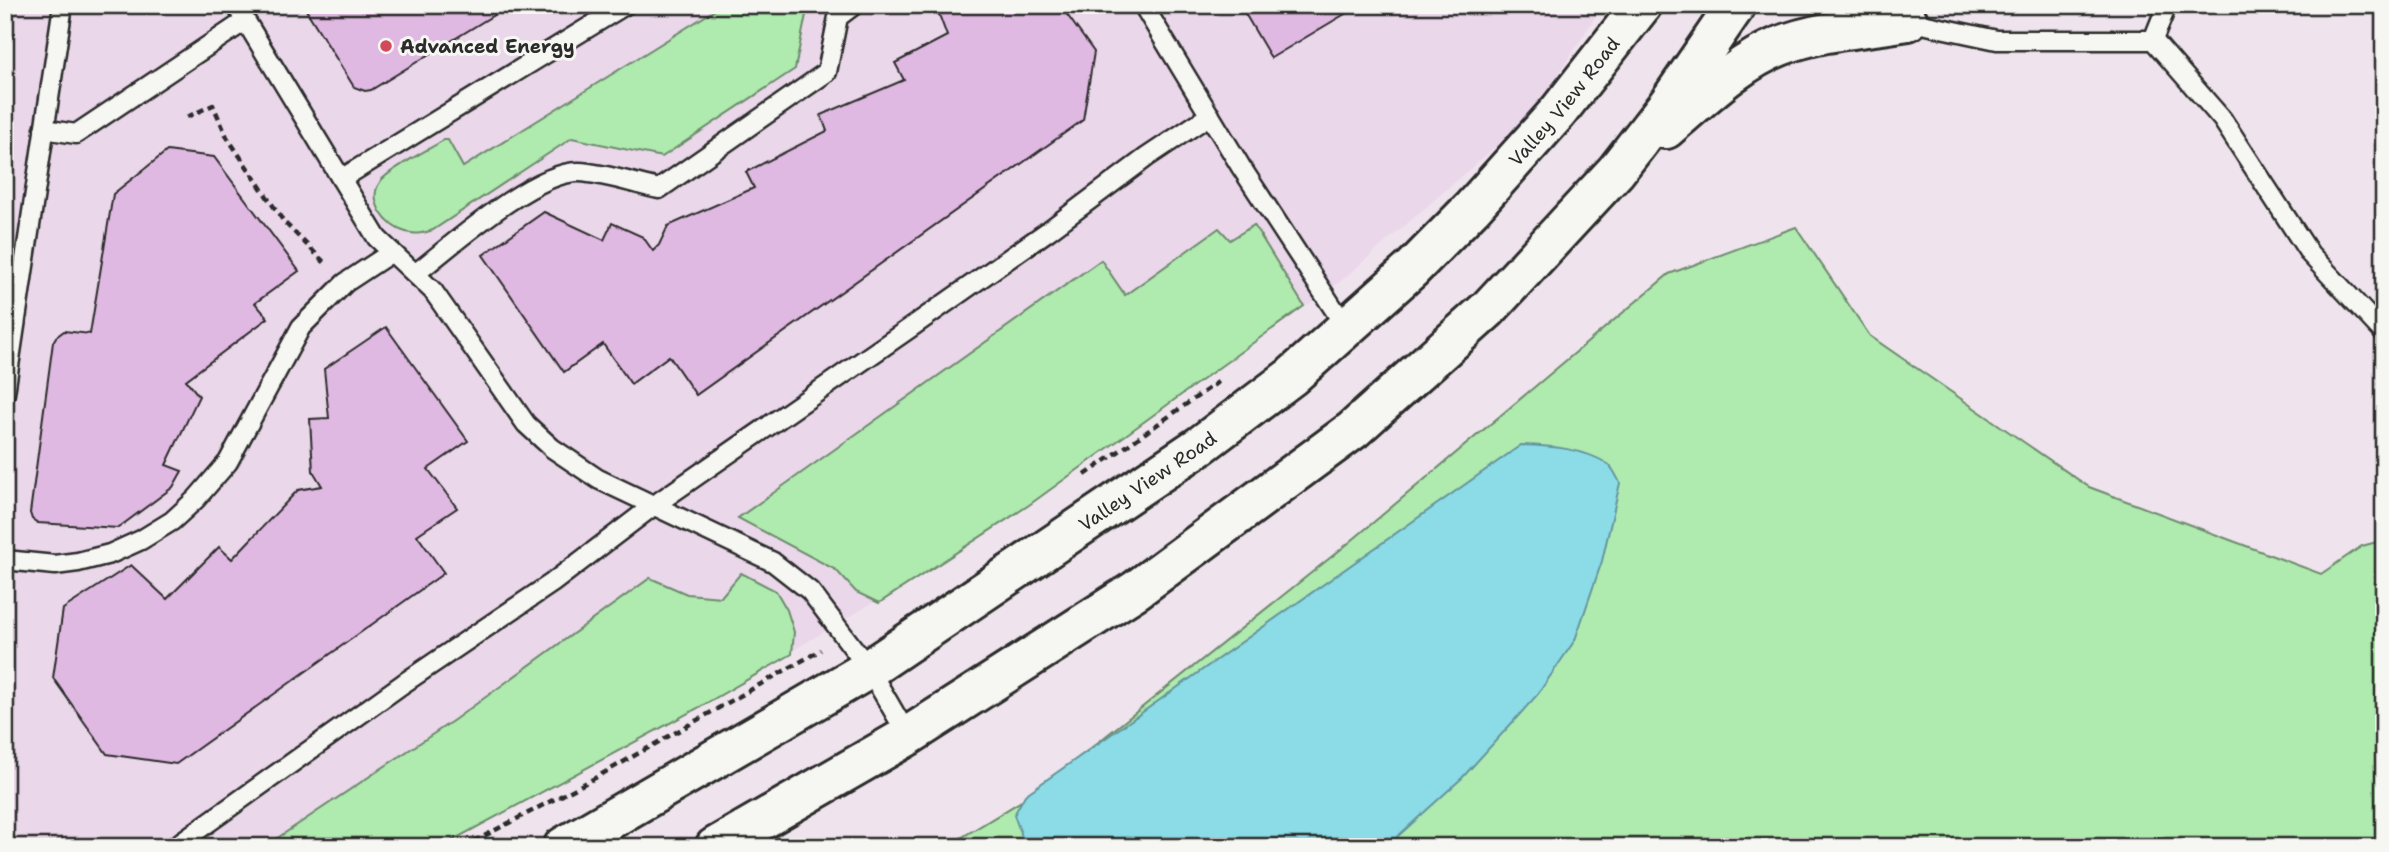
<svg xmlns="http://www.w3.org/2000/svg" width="2389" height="852" font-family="'Shantell Sans',sans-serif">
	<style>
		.built { fill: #ead7ea }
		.green { fill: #afeaaf; stroke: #6d8a6d; stroke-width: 2 }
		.water { fill: #8bdce7; stroke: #65959c; stroke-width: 2 }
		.building { fill: #e0b9e2; stroke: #2b2b2b; stroke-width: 2 }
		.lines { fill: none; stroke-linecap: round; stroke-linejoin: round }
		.lane-casing { stroke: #2b2b2b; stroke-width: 23 }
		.secondary-casing { stroke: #2b2b2b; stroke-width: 44 }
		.path { stroke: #2b2b2b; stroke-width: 4.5; stroke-dasharray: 7 5; stroke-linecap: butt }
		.lane { stroke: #f6f6f2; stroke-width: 18 }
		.secondary { stroke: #f6f6f2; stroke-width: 38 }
		.poi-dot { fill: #d1495b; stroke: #f6f6f2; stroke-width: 2.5 }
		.labels { text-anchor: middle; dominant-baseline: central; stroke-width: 6; stroke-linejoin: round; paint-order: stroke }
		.poi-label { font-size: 19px; font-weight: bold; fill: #2b2b2b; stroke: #f6f6f2; text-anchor: start }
		.street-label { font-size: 19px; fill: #2b2b2b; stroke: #f6f6f2 }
	</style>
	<rect width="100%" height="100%" fill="#efe4ed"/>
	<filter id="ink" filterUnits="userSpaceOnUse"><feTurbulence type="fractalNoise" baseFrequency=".0143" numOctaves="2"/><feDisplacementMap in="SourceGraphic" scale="14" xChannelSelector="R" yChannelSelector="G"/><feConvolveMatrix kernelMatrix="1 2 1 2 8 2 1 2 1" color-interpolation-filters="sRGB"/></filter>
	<g filter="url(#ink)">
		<!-- built -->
		<path class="built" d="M5,5h1598l-71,110 -191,166 -312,224 -98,63 -268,160 -223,119h-435z"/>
		<!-- green -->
		<path class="green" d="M723,5h85l-13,64 -133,88 -90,-19 -139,92c-9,3 -17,5 -27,2 -20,-5 -39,-31 -26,-50 6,-11 51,-34 64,-42h4l15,27z
			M1254,225l50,81 -275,199 -150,98 -23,-11 -20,-22 -98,-52 363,-258 24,35 94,-67 11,12z
			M1796,227l74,109 219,151 232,87 41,-28 22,-6v307h-1438l87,-53 317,-252 319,-268z
			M741,573l35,18 11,19 7,22 -2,22 -94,54 -258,139h-176l190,-127 196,-142 37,16 34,3z"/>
		<!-- water -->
		<path class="water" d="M1521,445c29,1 62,3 87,19 5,4 9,13 12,19l-18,78 -27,79 -37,54 -76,84 -76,69h-357l-5,-5 -10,-27 11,-20z"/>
		<!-- building -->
		<path class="building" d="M303,5h207l-139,85 -6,1 -11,-4z
			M942,5h118l34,47 -11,68 -387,275 -27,-39 -38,28 -28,-40 -39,28 -81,-117 61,-43 60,28 8,-17 31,14 10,14 6,-6 9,-19 86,-38 -8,-16 81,-41 -6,-16 83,-35 -9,-17 52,-27 -10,-27z
			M1240,5h120l-89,53z
			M167,151l47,6 85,114 -44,32 13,15 -82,62 13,16 -33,69 16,6 -9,16 -55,41 -80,-5 -6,-4 -2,-6 23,-171 3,-5 8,-6 26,3 23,-140z
			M386,327l82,114 -40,28 29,39 -40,27 27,38 -268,191 -69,-10 -54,-76 10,-69 68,-44 36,34 52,-52 13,12 66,-69 24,-4 -9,-15 -3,-52 19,-1 -5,-49z"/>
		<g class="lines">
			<!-- lane casing -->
			<g class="lane-casing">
				<path id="lane" d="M236,5l141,233 56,53 93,133 26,24 46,31 175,83 37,29 59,78 39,67
					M1143,5l98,162 106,162
					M1868,5l40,16 89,19h156l69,79 88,135 74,79
					M2153,40l14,-35
					M44,129l32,5 169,-113
					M341,179l284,-174
					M415,274c36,-28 119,-103 164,-102 24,1 57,12 80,17l168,-117 11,-55 16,-12
					M5,393l58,-388
					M5,560l50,5 23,-3 32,-8 31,-14 31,-19 24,-22 32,-37 73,-135 44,-44 47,-31
					M174,847l230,-164 148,-100 101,-77 257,-178 138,-97 99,-74 63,-42"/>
			</g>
			<!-- secondary casing -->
			<g class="secondary-casing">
				<g id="secondary">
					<path d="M1666,129c35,-29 71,-66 114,-83 40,-16 87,-18 128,-25"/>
					<path id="s1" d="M563,847l306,-178 332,-224 90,-68 121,-108 60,-61 86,-96 84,-107"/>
					<path d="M715,847l193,-111 228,-146 217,-160 135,-121 128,-138 52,-67 68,-99"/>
				</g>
			</g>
			<!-- path -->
			<path class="path" d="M187,117l26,-12 14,32 57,85 43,43
				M1085,475l133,-93
				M463,847l132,-69 226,-128"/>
			<!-- lane -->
			<use href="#lane" class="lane"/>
			<!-- secondary -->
			<use href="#secondary" class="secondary"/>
		</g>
	</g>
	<!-- markers -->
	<circle class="poi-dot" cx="386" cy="46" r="7"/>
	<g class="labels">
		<!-- poi labels -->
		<g class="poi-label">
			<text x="400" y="46">Advanced Energy</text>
		</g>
		<!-- street labels -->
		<g class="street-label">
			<text stroke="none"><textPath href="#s1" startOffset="1256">Valley View Road</textPath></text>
			<text stroke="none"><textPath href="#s1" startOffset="690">Valley View Road</textPath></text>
		</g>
	</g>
	<!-- margin -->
	<rect width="2389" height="852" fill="none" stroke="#f6f6f2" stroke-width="28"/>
	<rect x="14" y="14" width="2361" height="824" fill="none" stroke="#2b2b2b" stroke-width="2.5" filter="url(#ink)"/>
</svg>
